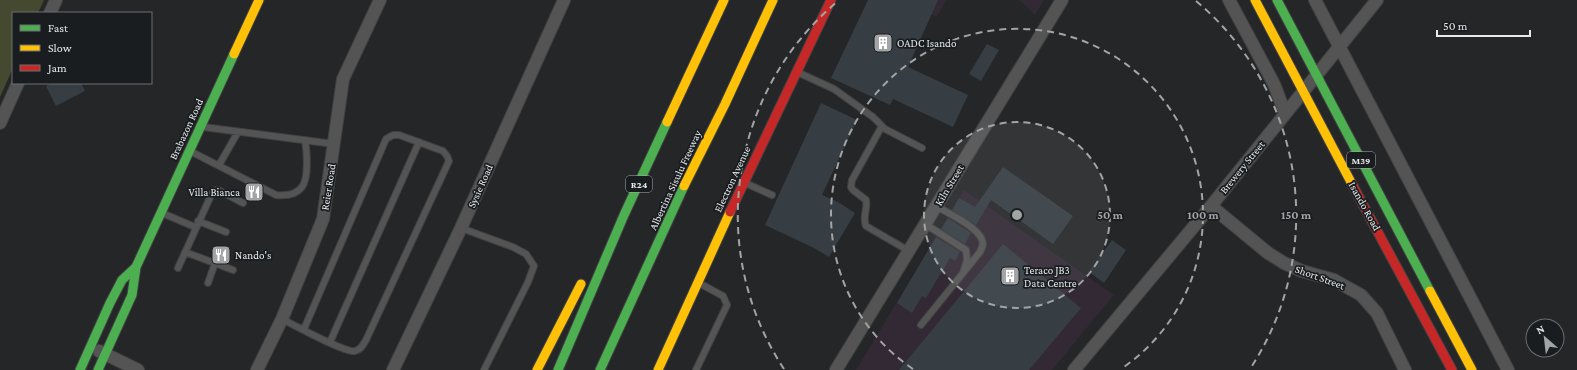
<svg xmlns="http://www.w3.org/2000/svg" width="1577" height="370" font-family="'Crimson Pro',serif">
	<style>
		.industrial { fill: #322935 }
		.green { fill: #454930 }
		.building { fill: #363e44 }
		.lines { fill: none; stroke-linecap: round; stroke-linejoin: round }
		.lane-casing { stroke: #404142; stroke-width: 8 }
		.street-casing { stroke: #404142; stroke-width: 14 }
		.fast-casing { stroke: #404142; stroke-width: 11 }
		.slow-casing { stroke: #404142; stroke-width: 11 }
		.jam-casing { stroke: #404142; stroke-width: 11 }
		.lane { stroke: #545454; stroke-width: 6 }
		.street { stroke: #545454; stroke-width: 12 }
		.fast { stroke: #4caf50; stroke-width: 9 }
		.slow { stroke: #ffc107; stroke-width: 9 }
		.jam { stroke: #c62828; stroke-width: 9 }
		.ring { fill: none; stroke: #a2a4a6; stroke-width: 2; stroke-dasharray: 7 5 }
		.labels { text-anchor: middle; dominant-baseline: central; stroke-width: 3.5; stroke-linejoin: round; paint-order: stroke }
		.shield { fill: #1a1d20; stroke: #a9abad; stroke-width: 1 }
		.shield-label { font-size: 10px; font-weight: bold; fill: #e6e8ea }
		.poi-label { font-size: 11px; fill: #e6e8ea; stroke: #1a1d20; text-anchor: start }
		.street-label { font-size: 11px; fill: #e6e8ea; stroke: #1a1d20 }
		.centre { fill: #a2a4a6; stroke: #1a1d20; stroke-width: 2 }
		.ring-label { font-size: 12px; text-anchor: middle; font-weight: bold; fill: #a2a4a6; stroke: #1a1d20; stroke-width: 3.5; stroke-linejoin: round; paint-order: stroke }
	</style>
	<rect width="100%" height="100%" fill="#242628"/>
	<!-- industrial -->
	<path class="industrial" d="M898,0h48l-9,17z
		M1019,0h25l-9,15z
		M964,190l150,105 -62,75h-196z"/>
	<!-- green -->
	<path class="green" d="M0,0h44l-6,13h-25v55l-13,29z"/>
	<!-- building -->
	<path class="building" d="M868,0h70l-30,67 60,28 -15,32 -60,-28 -3,6 -59,-27z
		M987,44l12,6 -18,31 -12,-7z
		M52,83h29l4,8 -29,15 -10,-20z
		M821,103l36,17 -35,75 16,7 17,11 -26,44 -15,-9 -49,-23z
		M1003,167l70,49 -20,28 -62,-44 -15,25 -24,-15 7,-12 16,9z
		M948,218l23,15 -6,11 -24,-15z
		M936,237l24,15 -5,9 -5,-3 -24,40 -4,-2 -10,17 -15,-10z
		M1112,240l14,10 -22,33 -15,-11z
		M1003,244l78,64 -52,62h-130z"/>
	<g class="lines">
		<!-- lane casing -->
		<g class="lane-casing">
			<path id="lane" d="M797,72l37,17 39,28 12,12 37,19
				M882,126l-30,54 -1,7 2,3 13,10c2,9 -4,17 0,26l43,25
				M203,127l131,17
				M190,151l86,44c10,1 20,0 26,-8 7,-9 5,-36 3,-47
				M219,165l19,-33
				M745,183l27,12
				M162,213l33,14
				M198,221l28,11
				M925,224l41,26 1,10 -3,10
				M461,228l52,19 13,7 8,12 -6,16 -44,88
				M185,252l48,18
				M178,268l35,-77 5,-1 25,13
				M208,283l7,-20
				M282,319c12,6 63,34 73,32 6,-1 8,-6 11,-11l83,-179 -2,-5 -4,-5 -44,-16h-6l-7,4 -82,190
				M921,325l59,-73c2,-4 4,-8 2,-12 -4,-13 -34,-27 -46,-34
				M330,342l89,-200
				M696,370l31,-65 -4,-9 -24,-13"/>
		</g>
		<!-- street casing -->
		<g class="street-casing">
			<path id="street" d="M1229,0l45,84 11,29
				M1315,0l193,370
				M50,13l6,-13
				M0,123l18,-40
				M1211,206l57,47 16,10 18,8 32,9 27,15 16,18 28,57
				M99,351l39,19
				M257,370l25,-51 41,-100 20,-140 37,-79
				M393,370l68,-142 103,-228
				M836,370l226,-370
				M1074,370l137,-164 166,-206"/>
		</g>
		<!-- fast casing -->
		<g class="fast-casing">
			<path id="fast" d="M1277,0l153,291
				M80,370l30,-67 12,-23 14,-13
				M98,370l34,-75 4,-28 98,-213
				M558,370l66,-155 43,-93
				M600,370l84,-184"/>
		</g>
		<!-- slow casing -->
		<g class="slow-casing">
			<path id="slow" d="M1255,0l98,186
				M234,54l25,-54
				M667,122l57,-122
				M684,186l41,-82 48,-104
				M1430,291l42,79
				M537,370l44,-86
				M658,370l72,-158"/>
		</g>
		<!-- jam casing -->
		<g class="jam-casing">
			<path id="jam" d="M1353,186l99,184
				M730,212l101,-212"/>
		</g>
		<!-- lane -->
		<use href="#lane" class="lane"/>
		<!-- street -->
		<use href="#street" class="street"/>
		<!-- fast -->
		<use href="#fast" class="fast"/>
		<!-- slow -->
		<use href="#slow" class="slow"/>
		<!-- jam -->
		<use href="#jam" class="jam"/>
	</g>
	<!-- distance rings -->
	<circle cx="1017" cy="215" r="93" fill="#a2a4a6" fill-opacity=".12"/>
	<g class="ring">
		<circle cx="1017" cy="215" r="93"/>
		<path d="M913 369A186 186 0 1 1 1121 369"/>
		<path d="M784 369A279 279 0 0 1 838 1M1196 1A279 279 0 0 1 1250 369"/>
	</g>
	<!-- icons -->
	<defs>
		<g id="building-square" transform="scale(1)"><rect x="-9" y="-9" width="18" height="18" rx="4" fill="#a2a4a6" stroke="#1a1d20"/><path d="M-4-6H4V6H1V3H-1V6H-4ZM-2.5-4.3h1.7v1.8h-1.7ZM.8-4.3h1.7v1.8H.8ZM-2.5-1h1.7V.8h-1.7ZM.8-1h1.7V.8H.8Z" fill="#fff"/></g>
		<g id="restaurant-square" transform="scale(1)"><rect x="-9" y="-9" width="18" height="18" rx="4" fill="#a2a4a6" stroke="#1a1d20"/><path d="M-5-6h1v4h1v-4h1v4h1v-4h1v5L-1.5 .5V6h-2V.5L-5-1ZM5-6V6H3V1.5H1.5Q1.5-4 5-6Z" fill="#fff"/></g>
	</defs>
	<g fill-rule="evenodd">
		<use href="#building-square" x="883" y="43"/>
		<use href="#restaurant-square" x="254" y="192"/>
		<use href="#restaurant-square" x="221" y="255"/>
		<use href="#building-square" x="1010" y="276"/>
	</g>
	<g class="labels">
		<!-- shield labels -->
		<g class="shield">
			<rect x="1347" y="152" width="28" height="16" rx="3"/>
			<rect x="626" y="176" width="26" height="16" rx="3"/>
		</g>
		<g class="shield-label">
			<text x="1361" y="160">M39</text>
			<text x="639" y="184">R24</text>
		</g>
		<!-- poi labels -->
		<g class="poi-label">
			<text x="897" y="43">OADC Isando</text>
			<text x="240" y="192" text-anchor="end">Villa Bianca</text>
			<text x="235" y="255">Nando's</text>
			<text x="1024" y="270">Teraco JB3<tspan x="1024" dy="13">Data Centre</tspan></text>
		</g>
		<!-- street labels -->
		<g class="street-label">
			<text transform="translate(186 129) rotate(-65)">Brabazon Road</text>
			<text transform="translate(1242 167) rotate(-51)">Brewery Street</text>
			<text transform="translate(732 179) rotate(-65)">Electron Avenue</text>
			<text transform="translate(675 180) rotate(-65)">Albertina Sisulu Freeway</text>
			<text transform="translate(949 185) rotate(-59)">Kiln Street</text>
			<text transform="translate(480 186) rotate(-66)">Sysie Road</text>
			<text transform="translate(328 187) rotate(-81)">Reier Road</text>
			<text transform="translate(1365 206) rotate(61)">Isando Road</text>
			<text transform="translate(1320 277) rotate(20)">Short Street</text>
		</g>
	</g>
	<circle cx="1017" cy="215" r="6" class="centre"/>
	<g class="ring-label">
		<text x="1110" y="219">50 m</text>
		<text x="1203" y="219">100 m</text>
		<text x="1296" y="219">150 m</text>
	</g>
	<!-- legend -->
	<rect x="12" y="12" width="140" height="72" fill="#1a1d20" stroke="#6c6e71"/>
	<rect x="20" y="25" width="20" height="6" fill="#4caf50" stroke="#6c6e71"/>
	<text x="48" y="32" font-size="12" fill="#e6e8ea">Fast</text>
	<rect x="20" y="45" width="20" height="6" fill="#ffc107" stroke="#6c6e71"/>
	<text x="48" y="52" font-size="12" fill="#e6e8ea">Slow</text>
	<rect x="20" y="65" width="20" height="6" fill="#c62828" stroke="#6c6e71"/>
	<text x="48" y="72" font-size="12" fill="#e6e8ea">Jam</text>
	<!-- north arrow -->
	<g transform="translate(1545 338) rotate(332)"><circle r="19" fill="#1a1d20" stroke="#6c6e71"/>
	<path d="M0-3L7 15L0 10L-7 15Z" fill="#a2a4a6"/>
	<text y="-6" font-size="11" font-weight="bold" text-anchor="middle" fill="#e6e8ea">N</text>
	</g>
	<!-- scale -->
	<path d="M1437 30v6h93v-6" fill="none" stroke="#e6e8ea" stroke-width="2"/>
	<text x="1443" y="30" font-size="12" fill="#e6e8ea" stroke="#1a1d20" stroke-width="3" paint-order="stroke">50 m</text>
</svg>
